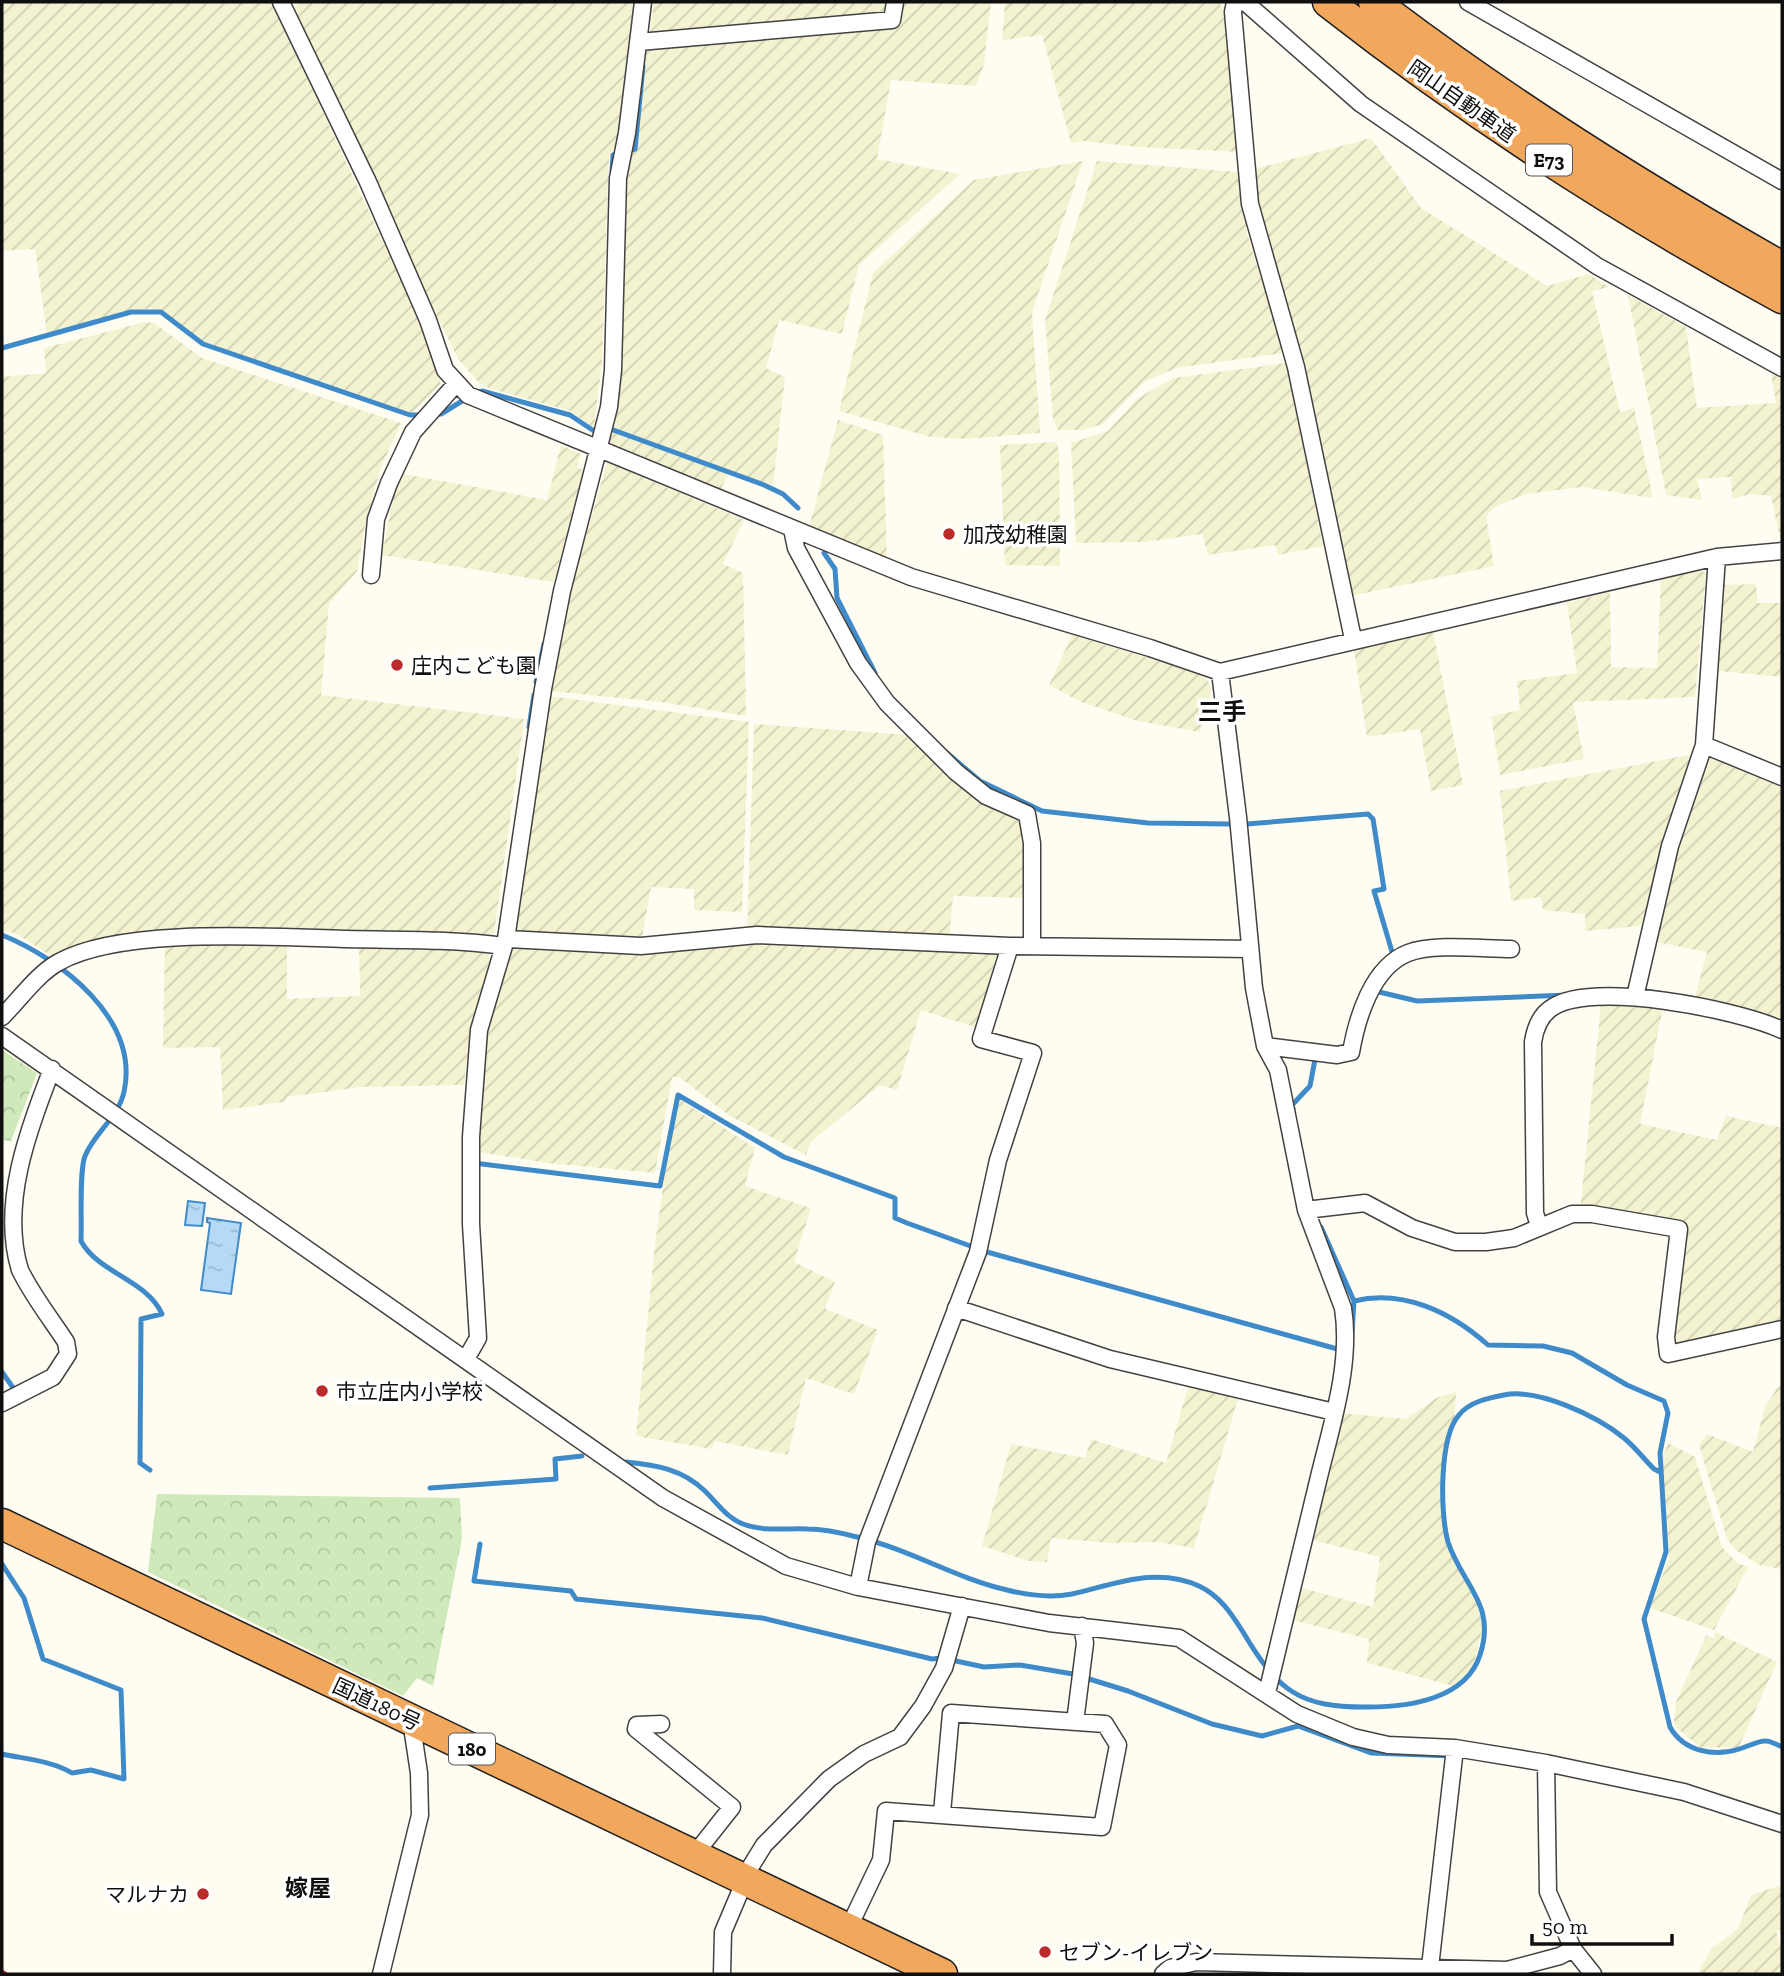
<svg xmlns="http://www.w3.org/2000/svg" width="1784" height="1976" font-family="'Zilla Slab','Noto Sans JP',serif">
	<style>
		.farmland { fill: url(#farmland-furrows) }
		.park { fill: url(#park-crowns) }
		.water { fill: url(#water-ripples); stroke: #3f8bca; stroke-width: 2 }
		.lines { fill: none; stroke-linecap: round; stroke-linejoin: round }
		.stream { stroke: #3f8bca; stroke-width: 5 }
		.street-casing { stroke: #424242; stroke-width: 19 }
		.highway-casing { stroke: #202020; stroke-width: 33 }
		.street { stroke: #fff; stroke-width: 16 }
		.highway { stroke: #f1a85d; stroke-width: 30 }
		.rail { stroke: #bc2a29; stroke-width: 5 }
		.poi-dot { fill: #bc2a29; stroke: #fff; stroke-width: 2.5 }
		.labels { text-anchor: middle; dominant-baseline: central; stroke-width: 7; stroke-linejoin: round; paint-order: stroke }
		.shield { fill: #fff; stroke: #575757; stroke-width: 2 }
		.shield-label { font-size: 19px; font-weight: bold; fill: #0f0f0f }
		.street-label { font-size: 21px; fill: #0f0f0f; stroke: #fff }
		.poi-label { font-size: 21px; fill: #0f0f0f; stroke: #fff; text-anchor: start }
		.neighbourhood-label { font-size: 23px; font-weight: bold; fill: #0f0f0f; stroke: #fff }
		.quarter-label { font-size: 24px; font-weight: bold; fill: #0f0f0f; stroke: #fff }
	</style>
	<defs>
		<pattern id="farmland-furrows" width="10" height="10" patternUnits="userSpaceOnUse" patternTransform="scale(1.75)"><rect width="10" height="10" fill="#f4f3d1"/><path d="M-1 1l2-2M0 10L10 0M9 11l2-2" fill="none" stroke="#d0cfb2"/></pattern>
		<pattern id="park-crowns" width="20" height="18" patternUnits="userSpaceOnUse" patternTransform="scale(1.75)"><rect width="20" height="18" fill="#d0e9bb"/><path d="M2 6a3 3 0 1 1 6 0M12 15a3 3 0 1 1 6 0" fill="none" stroke="#b1c7a0"/></pattern>
		<pattern id="water-ripples" width="26" height="14" patternUnits="userSpaceOnUse" patternTransform="scale(1.75)"><rect width="26" height="14" fill="#b6daf5"/><path d="M2 4q2-2 4 0t4 0M15 11q2-2 4 0t4 0" fill="none" stroke="#9bbad1"/></pattern>
	</defs>
	<rect width="100%" height="100%" fill="#fffdf1"/>
	<!-- farmland -->
	<path class="farmland" d="M2,2h270l143,309 26,73 -29,29 -11,-3 -193,-66 -20,-11 -26,-22 -12,-3 -103,26 -12,-85 -33,2z
		M299,2h339l-17,137 -12,16 -7,207 -8,66 -24,-17 -81,-23 -10,-5 -21,-24 -163,-336 -3,-10z
		M654,2h235l-5,15 -234,15z
		M903,2h88l-7,62 -8,22 -85,-6 -14,79 83,15 -101,91 -17,69 -63,-14 -13,48 19,9 -12,108 -44,-13 -10,21 -114,-50 19,-269 21,-129 243,-16 12,-7z
		M1005,2h213l9,8 13,142 -102,-5 -54,-6 -13,2 -29,-108 -40,5z
		M1371,138l50,70 126,78 42,-12 20,13 -17,4 28,121 14,-4 19,90 -71,-11 -56,7 -33,14 -7,8 8,50 -143,30 -88,-359 -12,-67z
		M1083,161l-51,151 8,121 -76,6 -33,-2 -92,-26 34,-138 101,-93z
		M1097,161l143,11 7,61 37,120 -108,15 -32,14 -41,42 -21,6h-24l-5,-11 -8,-99z
		M1628,295l58,32 11,81 79,-5 -5,-30 11,7v158h-2l-9,-42 -21,-2 -18,5 -1,-22 -34,2 5,21 -36,-5z
		M145,322l9,1 48,35 199,65 -20,44 -15,54 -9,50 -28,33 -8,91 203,24 -30,215 -346,-2 -47,8 -45,19 -39,-25 -15,-5v-552l44,-4 -2,-25z
		M1286,363l37,183 -45,9 -3,-10 -67,10 -6,-21 -57,8 -69,1 -5,-100 37,-12 30,-33 36,-20z
		M838,420l45,15 4,127 -78,-35z
		M1056,442l3,9 1,115 -55,-1 -5,-120z
		M561,445l20,9 -4,13 6,3 -29,112 -172,-27 16,-82 149,27z
		M607,462l137,58 -21,44 20,9 3,143 -85,-14 -113,-11 27,-117z
		M1700,570l6,3 -11,124 -122,5 11,57 -84,16 -9,-59 29,-6 -3,-29 60,-8 -10,-70 43,-11 1,75 46,1 4,-89z
		M1756,584l2,19h24v74l-64,-6 5,-86z
		M1433,631l30,154 -32,6 -11,-62 -53,8 -13,-87z
		M1072,635l126,38 10,8 3,9 -11,42 -62,-11 -57,-19 -32,-17z
		M548,696l201,26 -7,190 -48,-2v-21l-43,-2 -10,56 -125,-8z
		M754,724l155,11 116,85 3,78 -75,-2 -4,44 -202,-6z
		M1694,754l-28,79 -25,93 -56,5v-17l-42,-4 -2,-13 -30,4 -11,-110z
		M1711,754l71,30v235l-88,-19 13,-48 -51,-10 31,-127z
		M165,941l122,2v56l73,-3 -1,-49h122l9,11 -20,73 -6,54 -102,2 -75,10 -2,5 -62,8 -3,-63 -57,1z
		M751,941l237,8 19,7 -23,74 -63,-20 -24,80 -17,-5 -69,57 -5,13 -76,-39 -51,-39h-7l-17,96 -108,-10 -67,-11 2,-114 29,-95z
		M1601,1005l62,2 -23,117 77,16 9,-24 56,12v195l-87,18 -18,1 -7,-3 15,-110 -105,-18z
		M676,1097l79,51 -10,38 66,22 -17,54 41,20 -10,27 53,21 -24,64 -48,-16 -18,77 -73,-14 -4,8 -75,-13 19,-192z
		M1189,1384l50,11 -45,153 -37,-6 -46,1 -60,-5 -4,24 -18,-1 -47,-15 29,-102 74,14 6,-19 75,24z
		M1779,1386l3,1v182l-23,-4 -23,-15 -9,-11 -28,-94 8,-11 46,18 12,-46z
		M1456,1392l-2,30 -11,35 -2,25 3,57 32,62 7,25 -10,41 -19,19 -87,-23 2,-24 -81,-20 10,-32 75,20 7,-50 -71,-18 32,-126 65,6 32,-22z
		M1668,1443l27,14 27,90 15,16 11,4 -34,63 -64,-22 19,-50 -8,-97z
		M1715,1632l62,30 -38,85 -38,1 -25,-21 -2,-6 2,-19 30,-66 8,2z
		M1782,1885v44l-6,2 6,20v23h-85l15,-26 26,-19 13,-34z"/>
	<!-- park -->
	<path class="park" d="M2,1050l35,23 -26,68 -9,-1z
		M157,1494l303,4 2,40 -29,148 -16,-8 -14,18 -255,-124z"/>
	<!-- water -->
	<path class="water" d="M188,1201l17,2 -3,23 -17,-1z
		M207,1218l34,5 -10,71 -30,-4 9,-67 -3,-1z"/>
	<g class="lines">
		<!-- stream -->
		<path class="stream" d="M612,172l1,-17 22,-6 8,-83
			M2,348l129,-36h30l42,32 207,71h13
			M476,394l6,-3 88,24 27,18
			M433,414h8l26,-16
			M605,427l159,58 19,9 15,14
			M824,553l11,16 2,29 38,75
			M536,682l8,-38
			M529,727l5,-32
			M947,753l33,28 62,30 106,12 82,1
			M1247,824l121,-10 5,5 11,70 -10,2 19,64 -3,4
			M2,935c59,24 138,84 122,157 -6,26 -29,40 -39,64 -6,15 -3,67 -4,85 17,32 66,39 81,73l-21,5 -1,144 10,7
			M1639,990l25,4
			M1375,991l42,10 150,-6
			M1293,1109l-1,-4 18,-19 6,-32
			M474,1163l186,23 18,-91 106,62 111,41v20l12,5 80,29 354,98
			M1321,1227l33,74
			M1352,1334l2,-33c49,-12 97,11 134,44l55,1 29,7 55,32 37,16 4,12 -8,40 6,99 -22,67 26,108c14,25 45,30 69,22 8,-2 20,-9 27,-8 5,0 12,4 16,6
			M2,1372l12,17
			M626,1462c30,3 56,7 79,29 12,12 22,27 38,33 21,8 43,4 65,5 16,0 34,4 49,8 52,12 98,41 150,53 20,5 44,8 65,4 41,-9 84,-28 127,-8 21,10 32,27 44,46 35,59 56,76 126,75 40,0 97,-8 111,-52 17,-51 -18,-70 -32,-113 -8,-28 -9,-105 11,-127 10,-13 29,-17 45,-20 34,-7 93,21 120,43 11,9 20,21 30,31l6,3
			M430,1488l126,-9 -1,-20 27,-3
			M480,1544l-6,37 97,10 5,8 186,19 170,41 10,-1 42,9 36,-2 53,9 55,17 84,33 50,12 36,-10 73,27 82,3
			M2,1564l22,34 19,61 78,31 3,89 -33,-9 -19,3c-19,-12 -47,-14 -70,-19"/>
		<!-- street casing -->
		<g class="street-casing">
			<path id="street" d="M281,2l87,180 60,138 17,50 23,25 443,182 239,71 70,24 497,-115 65,-6
				M1235,2l-2,10 17,192 46,163 57,272
				M1245,2l116,102 236,162 185,102
				M1468,2l314,179
				M639,42l253,-22 3,-18
				M792,529l4,19 62,115 29,40 69,69 30,24 41,18 5,29v103
				M371,575l5,-56 13,-36 24,-51 42,-47
				M1220,672l18,145 16,171 11,58 13,24 28,140 37,98c9,57 -12,118 -25,173 -17,71 -34,141 -51,212
				M1704,745l78,32
				M506,939l135,7 116,-11 253,11 240,3
				M1635,997l35,-151 34,-101 13,-188
				M2,1017c17,-17 36,-44 57,-55 62,-35 211,-25 285,-23 53,1 107,0 160,7
				M2,1036l661,462 123,68 72,21 191,36 130,15 118,76 56,23 35,8 67,3 91,15 138,29 98,32
				M1265,1046l72,9 14,-3c6,-34 21,-85 57,-99 26,-10 75,-4 103,-4
				M1306,1210l59,-7 47,25 43,14h31l28,-4 58,-24h20l87,15 -13,108 2,17 114,-25
				M1539,1226l-4,-13 -2,-171c2,-13 6,-25 17,-33 39,-30 189,1 232,21
				M956,1308l154,51 224,53
				M466,1359l12,-21 -7,-114v-87l8,-107 27,-91 37,-250 19,-98 47,-184 4,-37 5,-192 9,-45 16,-131
				M2,1403l51,-26 15,-23 -2,-12c-15,-23 -34,-47 -46,-72 -20,-65 8,-140 32,-201
				M858,1587l9,-45 111,-290 20,-92 35,-107 -52,-14 29,-93
				M1075,1722l10,-79 -3,-17
				M661,1724l-24,1 -1,4 96,78 -38,48
				M1546,1763l2,129 25,57 20,25
				M848,1929l33,-69 5,-49 216,16 16,-82 -13,-21 -154,-11 -9,100
				M1430,1967l25,-219
				M381,1974l39,-159 -1,-42 -8,-53
				M722,1974l1,-42 28,-66 13,-21 65,-66 35,-25 36,-17 23,-31 21,-38 18,-62
				M1163,1974l7,-6 26,-6 311,8 53,-14 13,-7"/>
		</g>
		<!-- highway casing -->
		<g class="highway-casing">
			<path id="highway" d="M1328,2c143,112 295,210 454,296
				M1374,2c130,99 266,185 408,265
				M2,1524l940,450"/>
		</g>
		<!-- street -->
		<use href="#street" class="street"/>
		<!-- highway -->
		<use href="#highway" class="highway"/>
		<!-- rail -->
		<path class="rail" d="M2,1972l3,2"/>
	</g>
	<!-- markers -->
	<g class="poi-dot">
		<circle cx="949" cy="534" r="7"/>
		<circle cx="397" cy="665" r="7"/>
		<circle cx="322" cy="1391" r="7"/>
		<circle cx="203" cy="1894" r="7"/>
		<circle cx="1045" cy="1952" r="7"/>
	</g>
	<g class="labels">
		<!-- shield labels -->
		<g class="shield">
			<rect x="1526" y="144.5" width="46" height="31" rx="5"/>
			<rect x="449" y="1733.5" width="46" height="31" rx="5"/>
		</g>
		<g class="shield-label">
			<text x="1549" y="160">E73</text>
			<text x="472" y="1749">180</text>
		</g>
		<!-- street labels -->
		<g class="street-label">
			<text transform="translate(1462 101) rotate(35)">岡山自動車道</text>
			<text transform="translate(377 1704) rotate(25)">国道180号</text>
		</g>
		<!-- poi labels -->
		<g class="poi-label">
			<text x="963" y="534">加茂幼稚園</text>
			<text x="411" y="665">庄内こども園</text>
			<text x="336" y="1391">市立庄内小学校</text>
			<text x="189" y="1894" text-anchor="end">マルナカ</text>
			<text x="1059" y="1952">セブン-イレブン</text>
		</g>
		<!-- neighbourhood labels -->
		<g class="neighbourhood-label">
			<text x="308" y="1888">嫁屋</text>
		</g>
		<!-- quarter labels -->
		<g class="quarter-label">
			<text x="1222" y="711">三手</text>
		</g>
	</g>
	<!-- border -->
	<rect width="1784" height="1976" fill="none" stroke="#0f0f0f" stroke-width="7"/>
	<!-- scale -->
	<path d="M1532 1934v10h140v-10" fill="none" stroke="#0f0f0f" stroke-width="3.5"/>
	<text x="1542" y="1934" font-size="21" fill="#0f0f0f" stroke="#ffffff" stroke-width="5" paint-order="stroke">50 m</text>
</svg>
